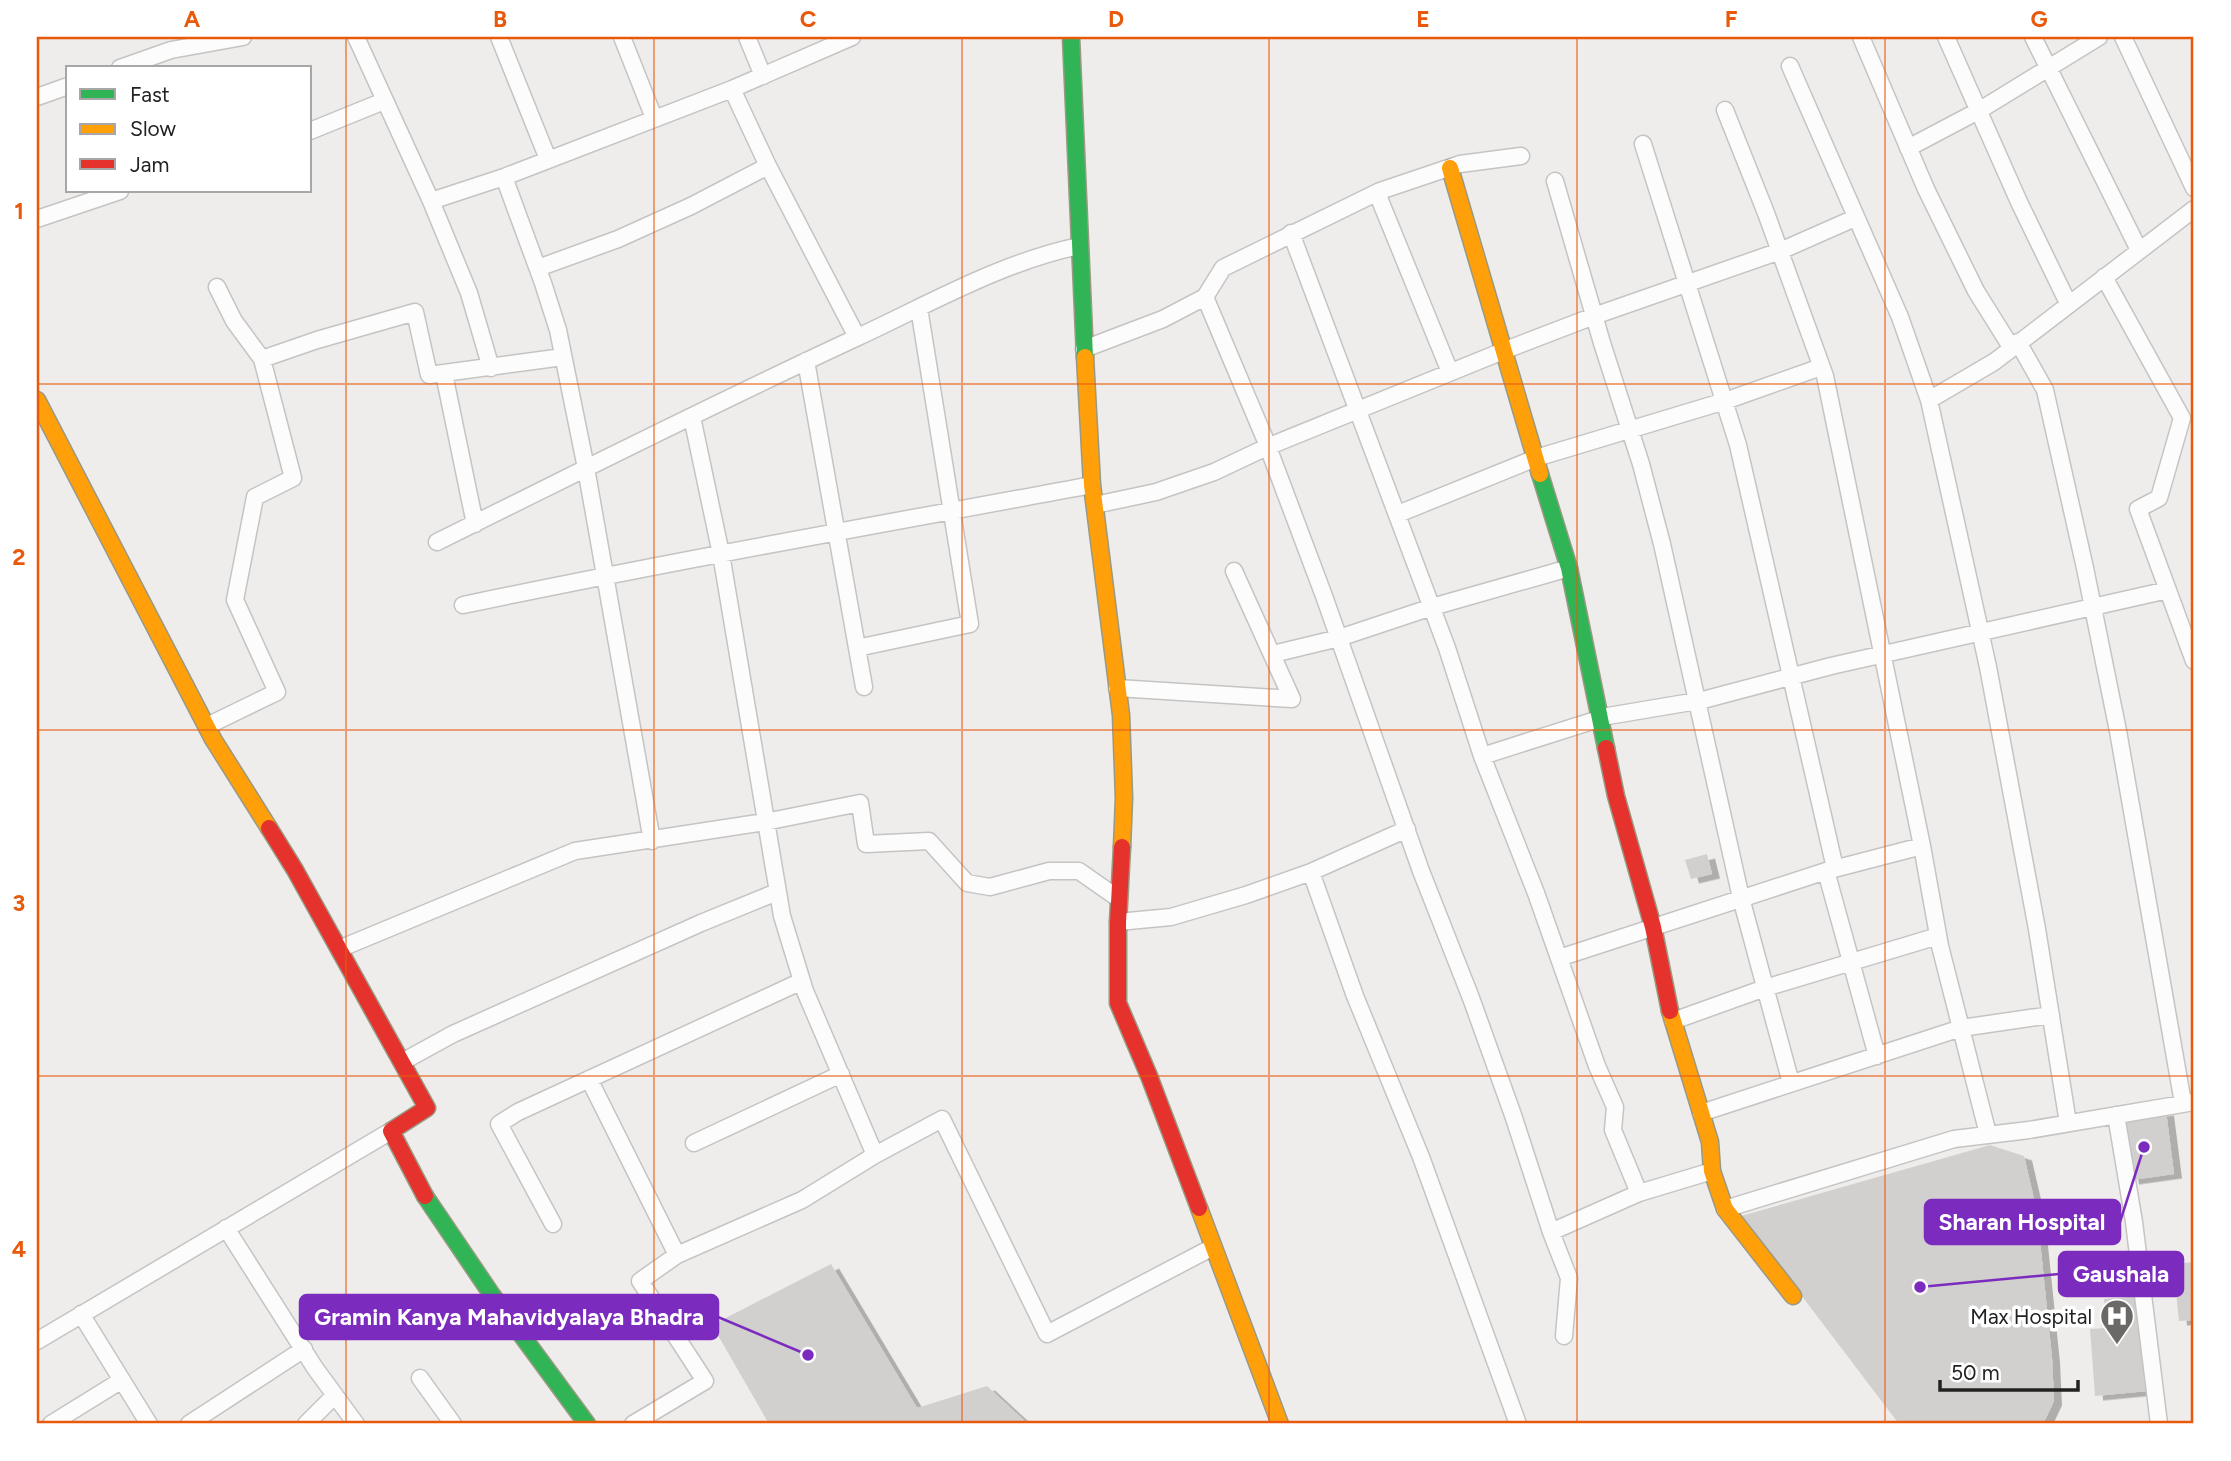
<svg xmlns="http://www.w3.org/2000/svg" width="2231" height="1461" font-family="Figtree,sans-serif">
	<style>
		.building { fill: #d2d0ce; filter: url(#shadow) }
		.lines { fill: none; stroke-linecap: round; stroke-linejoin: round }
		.street-casing { stroke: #c5c4c3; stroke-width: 19 }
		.fast-casing { stroke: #9a9983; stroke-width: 19 }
		.slow-casing { stroke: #9a9983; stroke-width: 19 }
		.jam-casing { stroke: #9a9983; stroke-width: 19 }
		.street { stroke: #fdfcfc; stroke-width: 16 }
		.fast { stroke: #30b455; stroke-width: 16 }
		.slow { stroke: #ff9f0a; stroke-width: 16 }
		.jam { stroke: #e5322d; stroke-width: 16 }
		.grid { fill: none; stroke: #e8590c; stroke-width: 2; stroke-opacity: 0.55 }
		.labels { text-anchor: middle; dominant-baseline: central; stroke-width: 7; stroke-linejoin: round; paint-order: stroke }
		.poi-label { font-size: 21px; fill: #222; stroke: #fff; text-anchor: end }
		.leader { fill: none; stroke: #7b2cbf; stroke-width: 2.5 }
		.callout-dot { fill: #7b2cbf; stroke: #fff; stroke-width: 2.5 }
		.callout { fill: #7b2cbf; stroke: #7b2cbf; stroke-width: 2.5 }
		.callout-label { font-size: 23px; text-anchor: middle; font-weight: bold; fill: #fff }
		.neatline { fill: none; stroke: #e8590c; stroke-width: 2.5 }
		.grid-label { font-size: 23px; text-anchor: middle; font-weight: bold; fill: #e8590c }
	</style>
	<defs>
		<filter id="shadow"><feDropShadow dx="8" dy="4.5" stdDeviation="0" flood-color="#0004"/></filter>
	</defs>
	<rect width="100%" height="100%" fill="#efedeb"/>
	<!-- building -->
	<path class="building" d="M1707,854l5,20 -21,5 -6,-19z
		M2166,1111l8,63 -43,6 -8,-64z
		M1990,1145l34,11 13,56 15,146 2,43 -11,23h-144l-158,-208z
		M2194,1262v58l-15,1 -6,-57z
		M831,1264l86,144 70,-22 41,38h-259l-57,-99z
		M2139,1296l8,95 -52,5 -5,-67 17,-1 -3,-29z"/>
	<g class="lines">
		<!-- street casing -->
		<g class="street-casing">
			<path id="street" d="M356,37l75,164 38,92 22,75
				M499,37l49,122
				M622,37l32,81
				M747,37l16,39
				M1861,37l65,152 50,102 35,56
				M1946,37l73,165 49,101
				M2033,37l106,213
				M2123,37l71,151
				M1790,66l110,251 29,83 59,267 49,262 31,194
				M120,68l51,-18 72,-13
				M732,89l36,77 89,171
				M37,97l31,-11
				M1725,110l41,103 59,163 97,470 18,100 48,188
				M310,131l74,-30
				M1643,144l95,301 97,423
				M1908,148l72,-38 119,-73
				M504,177l39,106 15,47 28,138 66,373
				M1555,181l47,162 39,121 21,80 79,354 50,185
				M1377,193l73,179
				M431,201l73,-24 228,-88 120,-52
				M37,219l83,-28
				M1291,233l156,415 35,108 54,137 61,173 18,41 -2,23 26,63
				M538,268l80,-29 73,-33 77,-40
				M2104,277l78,141 -23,80 -21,11 56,152
				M217,287l17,34 28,38 55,-19 98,-28 14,63 134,-18
				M1205,297l60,142 59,157 97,275 50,127 42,117 38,117 18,46 -5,58
				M2018,342l27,48 40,178 33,163 65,372
				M1084,349l79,-30 42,-22 18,-29 157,-77 80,-27 61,-8
				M806,361l58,326
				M444,374l31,150
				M1929,400l65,-38 200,-153
				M692,417l29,137 61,362 23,75 70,164
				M1095,505l61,-13 58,-20 53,-25 236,-96 91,-35 186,-65 75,-33
				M1398,514l138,-56 189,-57 96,-34
				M437,542c140,-69 280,-140 421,-205 71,-33 144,-75 221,-91
				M463,605c209,-44 419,-81 629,-120
				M857,648l113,-24 -51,-316
				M1273,654l66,-16 93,-31 137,-39
				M1117,688l175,11 -58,-128
				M207,726l70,-34 -42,-92 20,-103 38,-19 -31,-119
				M1482,756l126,-40 95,-16 128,-34 337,-76
				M1826,871l51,185
				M1311,872l44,124 66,161 97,267
				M1118,922l53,-5 75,-22 65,-23 96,-43
				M339,949l236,-98 190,-29 95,-19 6,41 63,-3 38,42 23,4 59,-16h30l40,28
				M1559,958l267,-87 96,-25
				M1673,1021l92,-33 173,-52
				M402,1062l51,-28 248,-111 76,-31
				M589,1079l88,176
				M1701,1113l260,-85 90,-13
				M2116,1115l18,107 25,202
				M694,1143l147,-69
				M1725,1209l229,-70 75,-9 165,-28
				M553,1224l-54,-100 19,-12 284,-131
				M226,1228l89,140 41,56
				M1551,1232l88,-39 73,-22
				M81,1314l68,110
				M37,1341l354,-210
				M420,1378l33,46
				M51,1424l71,-44
				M189,1424l115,-75
				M306,1424l29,-29
				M633,1424l72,-43 -65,-100 37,-26 125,-55 73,-45 67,-36 105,215 166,-87"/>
		</g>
		<!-- fast casing -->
		<g class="fast-casing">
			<path id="fast" d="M1071,37l14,320
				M1540,474l29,94 37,180
				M425,1196l67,99 95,129"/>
		</g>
		<!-- slow casing -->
		<g class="slow-casing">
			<path id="slow" d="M1450,168l90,306
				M1085,357l7,128 29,230 3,83 -2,49
				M37,400l176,339 56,89
				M1670,1011l40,131 2,29 13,38 68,87
				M1199,1208l81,216"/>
		</g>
		<!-- jam casing -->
		<g class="jam-casing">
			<path id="jam" d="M1606,748l10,48 37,131 17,84
				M269,828l26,42 132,238 -36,23 34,65
				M1122,847l-4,75v81l31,73 50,132"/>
		</g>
		<!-- street -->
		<use href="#street" class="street"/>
		<!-- fast -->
		<use href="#fast" class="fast"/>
		<!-- slow -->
		<use href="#slow" class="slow"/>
		<!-- jam -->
		<use href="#jam" class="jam"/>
	</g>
	<!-- grid -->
	<path class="grid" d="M346,37v1387M654,37v1387M962,37v1387M1269,37v1387M1577,37v1387M1885,37v1387M37,384h2157M37,730h2157M37,1076h2157"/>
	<!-- icons -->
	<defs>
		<g id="hospital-pin" transform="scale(1.75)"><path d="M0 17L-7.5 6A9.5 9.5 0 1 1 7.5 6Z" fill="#6a6968" stroke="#fff"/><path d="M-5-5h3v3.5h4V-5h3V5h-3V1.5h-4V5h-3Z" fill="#fff"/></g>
	</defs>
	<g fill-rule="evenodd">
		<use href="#hospital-pin" x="2117" y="1316"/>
	</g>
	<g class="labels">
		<!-- poi labels -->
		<g class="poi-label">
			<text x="2092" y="1316">Max Hospital</text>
		</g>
	</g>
	<!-- callouts -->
	<path class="leader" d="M2144 1147L2120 1222M1920 1287L2059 1274M808 1355L718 1317"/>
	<g class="callout-dot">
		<circle cx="2144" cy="1147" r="7"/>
		<circle cx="1920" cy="1287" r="7"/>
		<circle cx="808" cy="1355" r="7"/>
	</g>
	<g class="callout">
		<rect x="1925" y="1200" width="195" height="44" rx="7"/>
		<rect x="2059" y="1252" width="124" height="44" rx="7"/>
		<rect x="300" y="1295" width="418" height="44" rx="7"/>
	</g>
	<g class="callout-label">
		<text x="2022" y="1230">Sharan Hospital</text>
		<text x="2121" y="1282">Gaushala</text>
		<text x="509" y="1325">Gramin Kanya Mahavidyalaya Bhadra</text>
	</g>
	<!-- border -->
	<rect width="2231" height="1461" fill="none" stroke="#ffffff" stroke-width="77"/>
	<!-- legend -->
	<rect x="66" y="66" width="245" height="126" fill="#ffffff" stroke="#a7a7a7" stroke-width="2"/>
	<rect x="80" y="89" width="35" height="10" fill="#30b455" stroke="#a7a7a7" stroke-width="2"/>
	<text x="130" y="102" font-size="21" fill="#222222">Fast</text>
	<rect x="80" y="124" width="35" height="10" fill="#ff9f0a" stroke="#a7a7a7" stroke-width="2"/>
	<text x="130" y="136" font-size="21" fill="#222222">Slow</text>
	<rect x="80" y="159" width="35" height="10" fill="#e5322d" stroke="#a7a7a7" stroke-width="2"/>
	<text x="130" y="172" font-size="21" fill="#222222">Jam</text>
	<!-- scale -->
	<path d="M1940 1380v10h138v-10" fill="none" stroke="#222222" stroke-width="3.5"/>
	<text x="1951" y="1380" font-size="21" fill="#222222" stroke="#ffffff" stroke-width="5" paint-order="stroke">50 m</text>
	<rect x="38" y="38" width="2154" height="1384" class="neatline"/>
	<g class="grid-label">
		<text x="192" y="27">A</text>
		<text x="500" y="27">B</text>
		<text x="808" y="27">C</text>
		<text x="1116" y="27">D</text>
		<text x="1423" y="27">E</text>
		<text x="1731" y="27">F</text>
		<text x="2039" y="27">G</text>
		<text x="19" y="219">1</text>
		<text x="19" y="565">2</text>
		<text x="19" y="911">3</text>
		<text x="19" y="1257">4</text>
	</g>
</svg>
